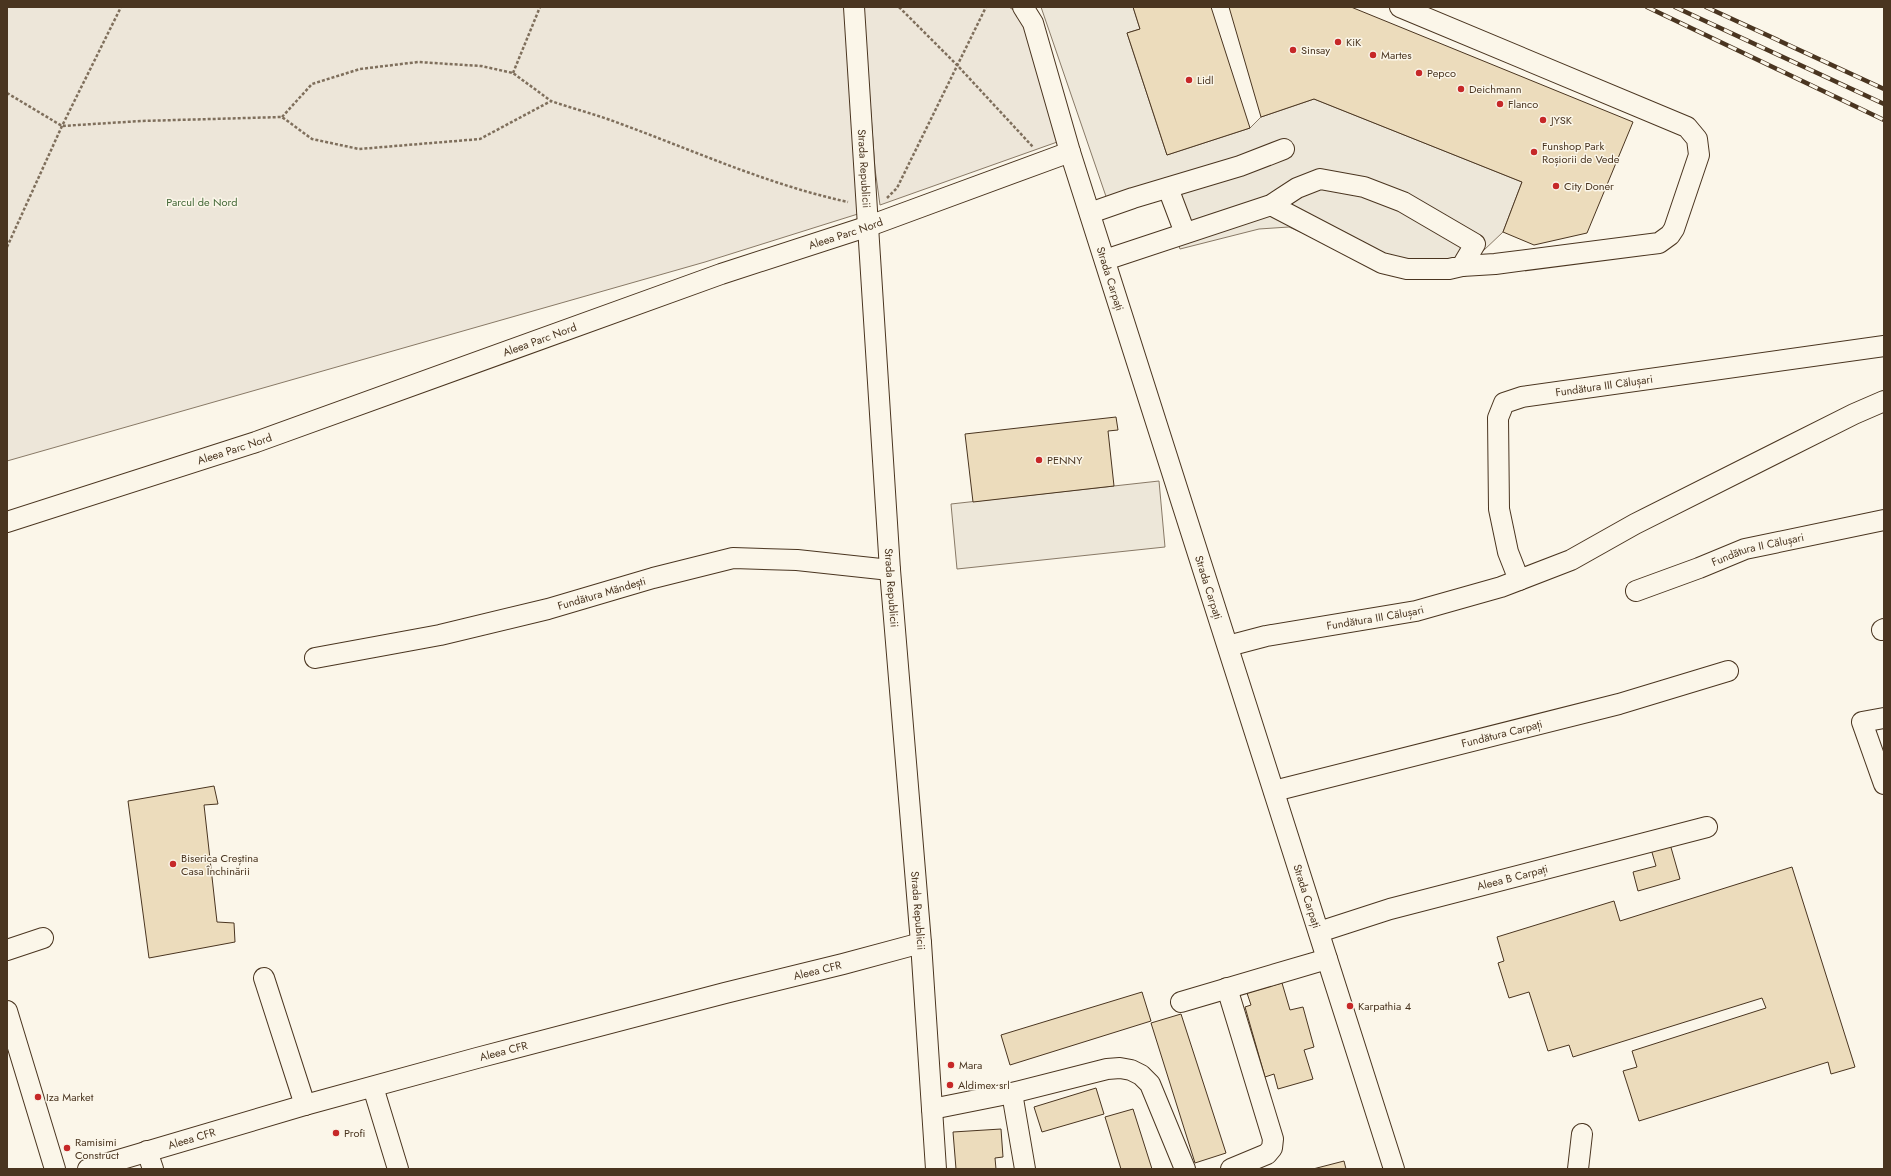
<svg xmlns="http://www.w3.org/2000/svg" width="1891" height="1176" font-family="Jost,sans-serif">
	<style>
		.green { fill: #ede6d9; stroke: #887966 }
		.parking { fill: #ede7d9; stroke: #887966 }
		.building { fill: #ecdcbc; stroke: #4a3520 }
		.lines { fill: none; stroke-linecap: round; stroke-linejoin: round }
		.minor-casing { stroke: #4a3520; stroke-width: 22 }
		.path { stroke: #7f6f5c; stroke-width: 2.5; stroke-dasharray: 3 2; stroke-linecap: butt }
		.minor { stroke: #fbf6e9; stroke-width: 20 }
		.rail-casing { stroke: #4a3520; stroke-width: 4.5 }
		.rail { stroke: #fbf6e9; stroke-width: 3; stroke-dasharray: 9; stroke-linecap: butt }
		.poi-dot { fill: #c62828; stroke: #fbf6e9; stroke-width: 1.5 }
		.labels { text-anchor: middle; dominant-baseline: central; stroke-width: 3; stroke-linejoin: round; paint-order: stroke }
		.poi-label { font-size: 11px; fill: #4a3520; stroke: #fbf6e9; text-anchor: start }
		.street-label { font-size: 11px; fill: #4a3520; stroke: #fbf6e9 }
		.park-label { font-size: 11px; fill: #436837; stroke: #fbf6e9 }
	</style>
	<rect width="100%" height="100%" fill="#fbf6e9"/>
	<!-- green -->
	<path class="green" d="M7,7h840l14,206 -156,49 -698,199z
		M863,7h146l6,4 13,21 32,109 -180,64 -5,-36z"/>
	<!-- parking -->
	<path class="parking" d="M1041,7h92l7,22 -13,4 40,122 83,-27 11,-11 53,-18 208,83 -19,50 -40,38 -90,-6 -84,-37 -30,2 -79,20 -18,-54 -51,16z
		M1159,481l6,66 -208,22 -6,-65z"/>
	<!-- building -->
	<path class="building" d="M1133,7h78l39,121 -83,27 -40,-122 13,-4z
		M1229,7h122l282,115 -46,111 -53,12 -31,-13 19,-50 -208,-83 -53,18z
		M1116,417l2,13 -10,1 6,55 -141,16 -8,-68z
		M214,786l4,18 -14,1 13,117 17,1 1,19 -86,16 -21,-157z
		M1670,844l10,35 -42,12 -5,-19 23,-6 -5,-17z
		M1792,867l63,200 -24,7 -3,-12 -189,59 -16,-50 14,-4 -5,-16 134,-43 -4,-10 -189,59 -4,-12 -21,6 -19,-59 -20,6 -11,-35 6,-2 -7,-24 117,-36 6,20z
		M1282,983l8,27 13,-3 11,40 -10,3 9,29 -35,10 -4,-15 -9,3 -20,-70 6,-2 -4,-12z
		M1142,992l9,29 -141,44 -9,-30z
		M1181,1014l45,139 -31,10 -44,-140z
		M1096,1088l8,26 -62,18 -8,-25z
		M1133,1109l19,60h-31l-16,-52z
		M1001,1129l2,28 -8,1 1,11h-40l-3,-37z
		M1344,1161l2,8h-33z"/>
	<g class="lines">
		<!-- minor casing -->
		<g class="minor-casing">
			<g id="minor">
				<path id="s1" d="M854,7l36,563 31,373 15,226"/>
				<path id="s2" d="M1023,7l10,16 37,129 324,1017"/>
				<path d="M1400,7l287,120 10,12 2,16 -25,74 -4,6 -11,8 -164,21 -33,2"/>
				<path d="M1168,188l17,45"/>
				<path d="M1090,213l43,-15 107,-32 44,-17"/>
				<path d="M1105,260l166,-55 111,58 25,6h42l13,-3 13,-22 -72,-42 -39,-15 -44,-8 -23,9 -26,17"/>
				<path id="s3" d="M7,522l249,-80 465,-168 148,-48 201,-74"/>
				<path id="s4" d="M1519,580l-11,-28 -9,-43 -1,-91 6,-15 18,-6 362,-51"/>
				<path id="s5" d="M1636,591l63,-23 46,-19 139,-29"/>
				<path d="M1882,630l2,-1"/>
				<path id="s6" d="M1228,646l38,-10 150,-25 85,-24 70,-27 64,-36 219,-110 30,-13"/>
				<path id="s7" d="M315,658l125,-23 108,-26 105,-31 80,-20 64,2 93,10"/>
				<path d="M1884,718l-22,4 22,62"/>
				<path id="s8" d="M1274,791l345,-87 109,-33"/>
				<path id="s9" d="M1319,932l71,-23 317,-82"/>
				<path d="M7,950l36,-12"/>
				<path d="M264,978l41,127"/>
				<path d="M1227,988l46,151 -1,9 -5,6 -36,15"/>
				<path d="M1181,1002l146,-43"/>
				<path d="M7,1011l48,158"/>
				<path d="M373,1087l25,82"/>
				<path d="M1012,1093l13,76"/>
				<path d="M932,1109l80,-16 95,-24 13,-1 11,2 10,5 9,9 35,85"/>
				<path d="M147,1151l6,18"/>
				<path id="s10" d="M88,1169l217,-64 172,-47 248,-65 118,-29 78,-21"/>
				<path d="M1578,1169l4,-35"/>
			</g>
		</g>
		<!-- path -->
		<path class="path" d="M899,7l58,58 76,82
			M513,73l27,-66
			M7,93l55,33 79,-5 141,-4 30,22 47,10 121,-10 71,-38c23,8 47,14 70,23 74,27 148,61 227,78
			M282,117l30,-33 48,-15 58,-7 63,4 32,7 38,28
			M887,198l10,-10 89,-181
			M7,247l55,-121 59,-119"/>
		<!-- minor -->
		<use href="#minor" class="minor"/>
		<!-- rail casing -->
		<g class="rail-casing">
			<path id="rail" d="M1647,7l237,113
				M1675,7l209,97
				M1706,7l178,82"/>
		</g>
		<!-- rail -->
		<use href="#rail" class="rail"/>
	</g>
	<!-- markers -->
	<g class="poi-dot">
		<circle cx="1338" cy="42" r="4"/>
		<circle cx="1293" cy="50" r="4"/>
		<circle cx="1373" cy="55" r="4"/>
		<circle cx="1419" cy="73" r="4"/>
		<circle cx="1189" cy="80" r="4"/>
		<circle cx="1461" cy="89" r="4"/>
		<circle cx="1500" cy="104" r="4"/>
		<circle cx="1543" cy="120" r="4"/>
		<circle cx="1534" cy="152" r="4"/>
		<circle cx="1556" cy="186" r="4"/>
		<circle cx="1039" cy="460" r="4"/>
		<circle cx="173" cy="864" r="4"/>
		<circle cx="1350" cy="1006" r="4"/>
		<circle cx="951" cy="1065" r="4"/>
		<circle cx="950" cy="1085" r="4"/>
		<circle cx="38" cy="1097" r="4"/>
		<circle cx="336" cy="1133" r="4"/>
		<circle cx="67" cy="1148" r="4"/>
	</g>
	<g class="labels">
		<!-- poi labels -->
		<g class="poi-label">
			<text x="1346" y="42">KiK</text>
			<text x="1301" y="50">Sinsay</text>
			<text x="1381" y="55">Martes</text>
			<text x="1427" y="73">Pepco</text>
			<text x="1197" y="80">Lidl</text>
			<text x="1469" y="89">Deichmann</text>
			<text x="1508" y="104">Flanco</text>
			<text x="1551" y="120">JYSK</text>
			<text x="1542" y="146">Funshop Park<tspan x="1542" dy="13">Roșiorii de Vede</tspan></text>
			<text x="1564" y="186">City Doner</text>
			<text x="1047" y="460">PENNY</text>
			<text x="181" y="858">Biserica Creștina<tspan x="181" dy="13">Casa Închinării</tspan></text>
			<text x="1358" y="1006">Karpathia 4</text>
			<text x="959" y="1065">Mara</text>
			<text x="958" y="1085">Aldimex srl</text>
			<text x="46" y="1097">Iza Market</text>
			<text x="344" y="1133">Profi</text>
			<text x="75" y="1142">Ramisimi<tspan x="75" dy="13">Construct</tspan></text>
		</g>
		<!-- street labels -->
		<g class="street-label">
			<text stroke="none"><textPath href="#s1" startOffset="162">Strada Republicii</textPath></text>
			<text stroke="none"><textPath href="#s3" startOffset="887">Aleea Parc Nord</textPath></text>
			<text stroke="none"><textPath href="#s2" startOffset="286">Strada Carpați</textPath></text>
			<text stroke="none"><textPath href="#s3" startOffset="563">Aleea Parc Nord</textPath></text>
			<text stroke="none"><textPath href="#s4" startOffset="283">Fundătura III Călușari</textPath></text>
			<text stroke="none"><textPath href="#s3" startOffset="239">Aleea Parc Nord</textPath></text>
			<text stroke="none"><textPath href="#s5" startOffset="129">Fundătura II Călușari</textPath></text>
			<text stroke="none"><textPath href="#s2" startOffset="610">Strada Carpați</textPath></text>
			<text stroke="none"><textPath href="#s1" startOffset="582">Strada Republicii</textPath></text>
			<text stroke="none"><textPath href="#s7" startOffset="294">Fundătura Măndești</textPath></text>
			<text stroke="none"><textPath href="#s6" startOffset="150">Fundătura III Călușari</textPath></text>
			<text stroke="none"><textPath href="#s8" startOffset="235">Fundătura Carpați</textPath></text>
			<text stroke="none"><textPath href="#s9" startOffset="201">Aleea B Carpați</textPath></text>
			<text stroke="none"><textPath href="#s2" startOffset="934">Strada Carpați</textPath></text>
			<text stroke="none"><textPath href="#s1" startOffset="906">Strada Republicii</textPath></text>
			<text stroke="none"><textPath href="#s10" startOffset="756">Aleea CFR</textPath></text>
			<text stroke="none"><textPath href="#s10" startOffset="432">Aleea CFR</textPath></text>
			<text stroke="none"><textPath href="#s10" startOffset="108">Aleea CFR</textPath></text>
		</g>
		<!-- park labels -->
		<g class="park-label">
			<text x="202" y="202">Parcul de Nord</text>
		</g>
	</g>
	<!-- border -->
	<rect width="1891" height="1176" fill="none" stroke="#4a3520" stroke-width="16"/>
</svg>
